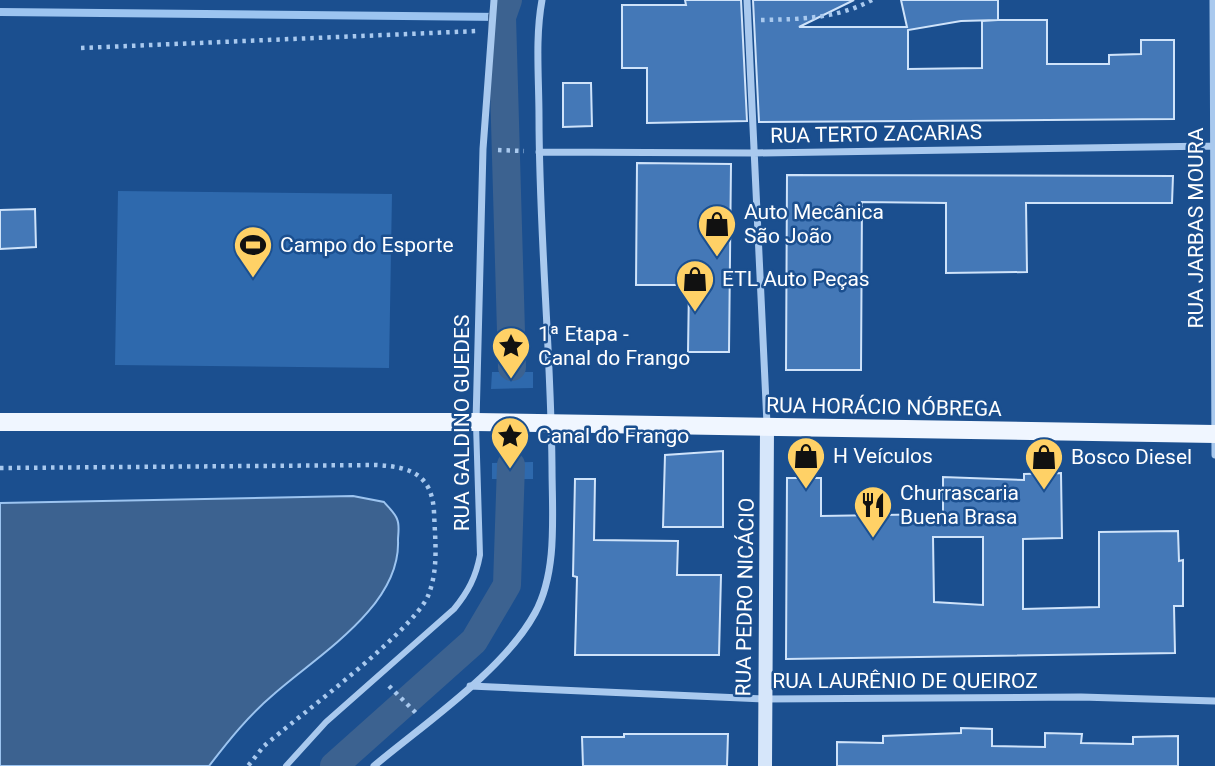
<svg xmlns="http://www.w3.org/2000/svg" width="1215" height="766" font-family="Roboto,sans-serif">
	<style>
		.green { fill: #2e69ad }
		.water { fill: #3c6290; stroke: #9cc4f0; stroke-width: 2 }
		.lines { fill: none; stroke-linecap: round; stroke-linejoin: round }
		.stream { stroke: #9cc4f0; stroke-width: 8 }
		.canal { stroke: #3c6290; stroke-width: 28 }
		.building { fill: #4478b7; stroke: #cfe3fa; stroke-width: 2; fill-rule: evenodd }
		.path { stroke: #a9c9ee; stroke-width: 4.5; stroke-dasharray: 3.5 5; stroke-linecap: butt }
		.pedestrian { stroke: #a9c9ee; stroke-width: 6 }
		.minor { stroke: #a9c9ee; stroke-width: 7 }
		.secondary { stroke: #d6e6fa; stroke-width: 14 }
		.primary { stroke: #f0f6ff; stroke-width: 18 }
		.labels { text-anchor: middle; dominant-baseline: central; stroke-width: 5; stroke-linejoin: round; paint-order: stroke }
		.street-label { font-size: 21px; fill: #fff; stroke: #1b4f8f }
		.poi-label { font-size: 21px; fill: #fff; stroke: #1b4f8f; text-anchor: start }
	</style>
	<rect width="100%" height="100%" fill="#1b4f8f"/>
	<!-- green -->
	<path class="green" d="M118,191l274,3 -3,174 -274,-3z
		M492,372h41v16l-42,1z
		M533,462v17h-41v-16z"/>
	<!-- water -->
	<path class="water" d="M353,496l31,6c4,5 11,11 13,17 3,6 1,15 1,21 3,66 -80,115 -124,154 -25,21 -45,46 -65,72h-209v-263z"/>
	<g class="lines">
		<!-- stream -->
		<path class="stream" d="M0,12l502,5"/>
		<!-- canal -->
		<path class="canal" d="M508,0l-6,17 10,350
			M334,766l140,-125 33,-56 4,-120"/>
	</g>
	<!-- building -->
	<path class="building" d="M685,0h56l6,121 -100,2v-55h-25v-63h64z
		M753,0h101l-55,27h108l-6,-27h97v20h49v44h62v-9l32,-1v-14h33v79l-415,3zM998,20l-16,1v47l-74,1v-39l53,-9z
		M563,83h28l1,43 -29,1z
		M637,163l94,1 -2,188h-41l1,-67h-53z
		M787,175l386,1 -1,27h-146l1,69 -81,1v-70l-84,-1 -1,168h-75z
		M35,209l1,38 -36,2v-39z
		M723,451v76h-60l2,-72z
		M1061,473l1,65 -39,1v70l76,-2v-75l79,-1 1,30 4,-1v46h-9l1,47 -389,6 1,-181h34v38l122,-2v-37l81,3v-6zM933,537h50v68l-49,-3z
		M575,479h20l-1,61 84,1 -1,34h44l-2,80h-144l2,-78 -4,-1z
		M961,728l31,1v17l53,1v-14l37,1 -1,9 52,1v-7l45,-1v30h-341v-24l46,1v-7l78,-3z
		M624,734h104l-1,32h-144l-1,-29h42z"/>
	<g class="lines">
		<!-- path -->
		<path class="path" d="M761,20c40,-1 75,-1 111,-20
			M81,48l397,-17
			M498,150l26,1
			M0,468l377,-3c33,2 55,9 57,47 1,28 5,57 -6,84 -17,37 -128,119 -164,150l-16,20
			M389,686l28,28"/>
		<!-- pedestrian -->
		<path class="pedestrian" d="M286,766l40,-44 128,-113c14,-17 22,-32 26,-54l-4,-131"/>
		<!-- minor -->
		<path class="minor" d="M747,0l20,424
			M1213,0l2,455
			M539,152l215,1 459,-7
			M476,422l7,-273 11,-149
			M470,686l294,13 317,-2 134,4
			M374,766c50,-42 130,-96 161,-153 23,-42 17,-100 17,-146 -1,-117 -13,-234 -13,-350 0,-39 -4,-79 3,-117"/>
		<!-- secondary -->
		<path class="secondary" d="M765,766l2,-338"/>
		<!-- primary -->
		<path class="primary" d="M0,422h476l739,12"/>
	</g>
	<!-- icons -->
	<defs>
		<g id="shop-pin" transform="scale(2.0125)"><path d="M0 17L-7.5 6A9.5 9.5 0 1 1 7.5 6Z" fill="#ffd166" stroke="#1b4f8f"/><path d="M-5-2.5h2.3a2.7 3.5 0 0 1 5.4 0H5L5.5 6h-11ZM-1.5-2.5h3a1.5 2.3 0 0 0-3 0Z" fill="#111"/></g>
		<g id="stadium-pin" transform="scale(2.0125)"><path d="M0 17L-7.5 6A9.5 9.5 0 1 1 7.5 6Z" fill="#ffd166" stroke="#1b4f8f"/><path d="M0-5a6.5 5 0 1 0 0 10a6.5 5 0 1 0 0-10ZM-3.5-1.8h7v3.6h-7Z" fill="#111"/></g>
		<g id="sight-pin" transform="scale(2.0125)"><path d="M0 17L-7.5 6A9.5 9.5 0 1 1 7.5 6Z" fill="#ffd166" stroke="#1b4f8f"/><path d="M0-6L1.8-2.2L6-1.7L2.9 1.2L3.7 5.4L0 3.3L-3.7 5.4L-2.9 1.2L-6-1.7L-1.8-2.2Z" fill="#111"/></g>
		<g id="restaurant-pin" transform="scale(2.0125)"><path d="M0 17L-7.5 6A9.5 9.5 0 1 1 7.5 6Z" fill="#ffd166" stroke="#1b4f8f"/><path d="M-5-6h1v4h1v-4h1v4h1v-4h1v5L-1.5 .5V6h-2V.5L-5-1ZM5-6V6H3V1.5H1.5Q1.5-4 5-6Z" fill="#111"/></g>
	</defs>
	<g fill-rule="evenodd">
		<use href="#shop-pin" x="717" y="224"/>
		<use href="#stadium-pin" x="253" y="245"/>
		<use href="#shop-pin" x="695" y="279"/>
		<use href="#sight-pin" x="511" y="346"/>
		<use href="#sight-pin" x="510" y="436"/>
		<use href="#shop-pin" x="806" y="456"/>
		<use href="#shop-pin" x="1044" y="457"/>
		<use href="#restaurant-pin" x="873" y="505"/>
	</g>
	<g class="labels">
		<!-- street labels -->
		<g class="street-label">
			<text transform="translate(876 134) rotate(-1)">RUA TERTO ZACARIAS</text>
			<text transform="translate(1196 228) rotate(-90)">RUA JARBAS MOURA</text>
			<text transform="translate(884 407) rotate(1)">RUA HORÁCIO NÓBREGA</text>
			<text transform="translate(462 423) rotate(-90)">RUA GALDINO GUEDES</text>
			<text transform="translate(745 597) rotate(-89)">RUA PEDRO NICÁCIO</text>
			<text x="905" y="681">RUA LAURÊNIO DE QUEIROZ</text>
		</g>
		<!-- poi labels -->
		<g class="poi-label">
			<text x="744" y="212">Auto Mecânica<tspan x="744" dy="24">São João</tspan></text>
			<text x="280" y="245">Campo do Esporte</text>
			<text x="722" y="279">ETL Auto Peças</text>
			<text x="538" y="334">1ª Etapa -<tspan x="538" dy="24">Canal do Frango</tspan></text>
			<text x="537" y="436">Canal do Frango</text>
			<text x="833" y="456">H Veículos</text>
			<text x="1071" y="457">Bosco Diesel</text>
			<text x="900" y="493">Churrascaria<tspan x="900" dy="24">Buena Brasa</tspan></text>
		</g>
	</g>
</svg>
